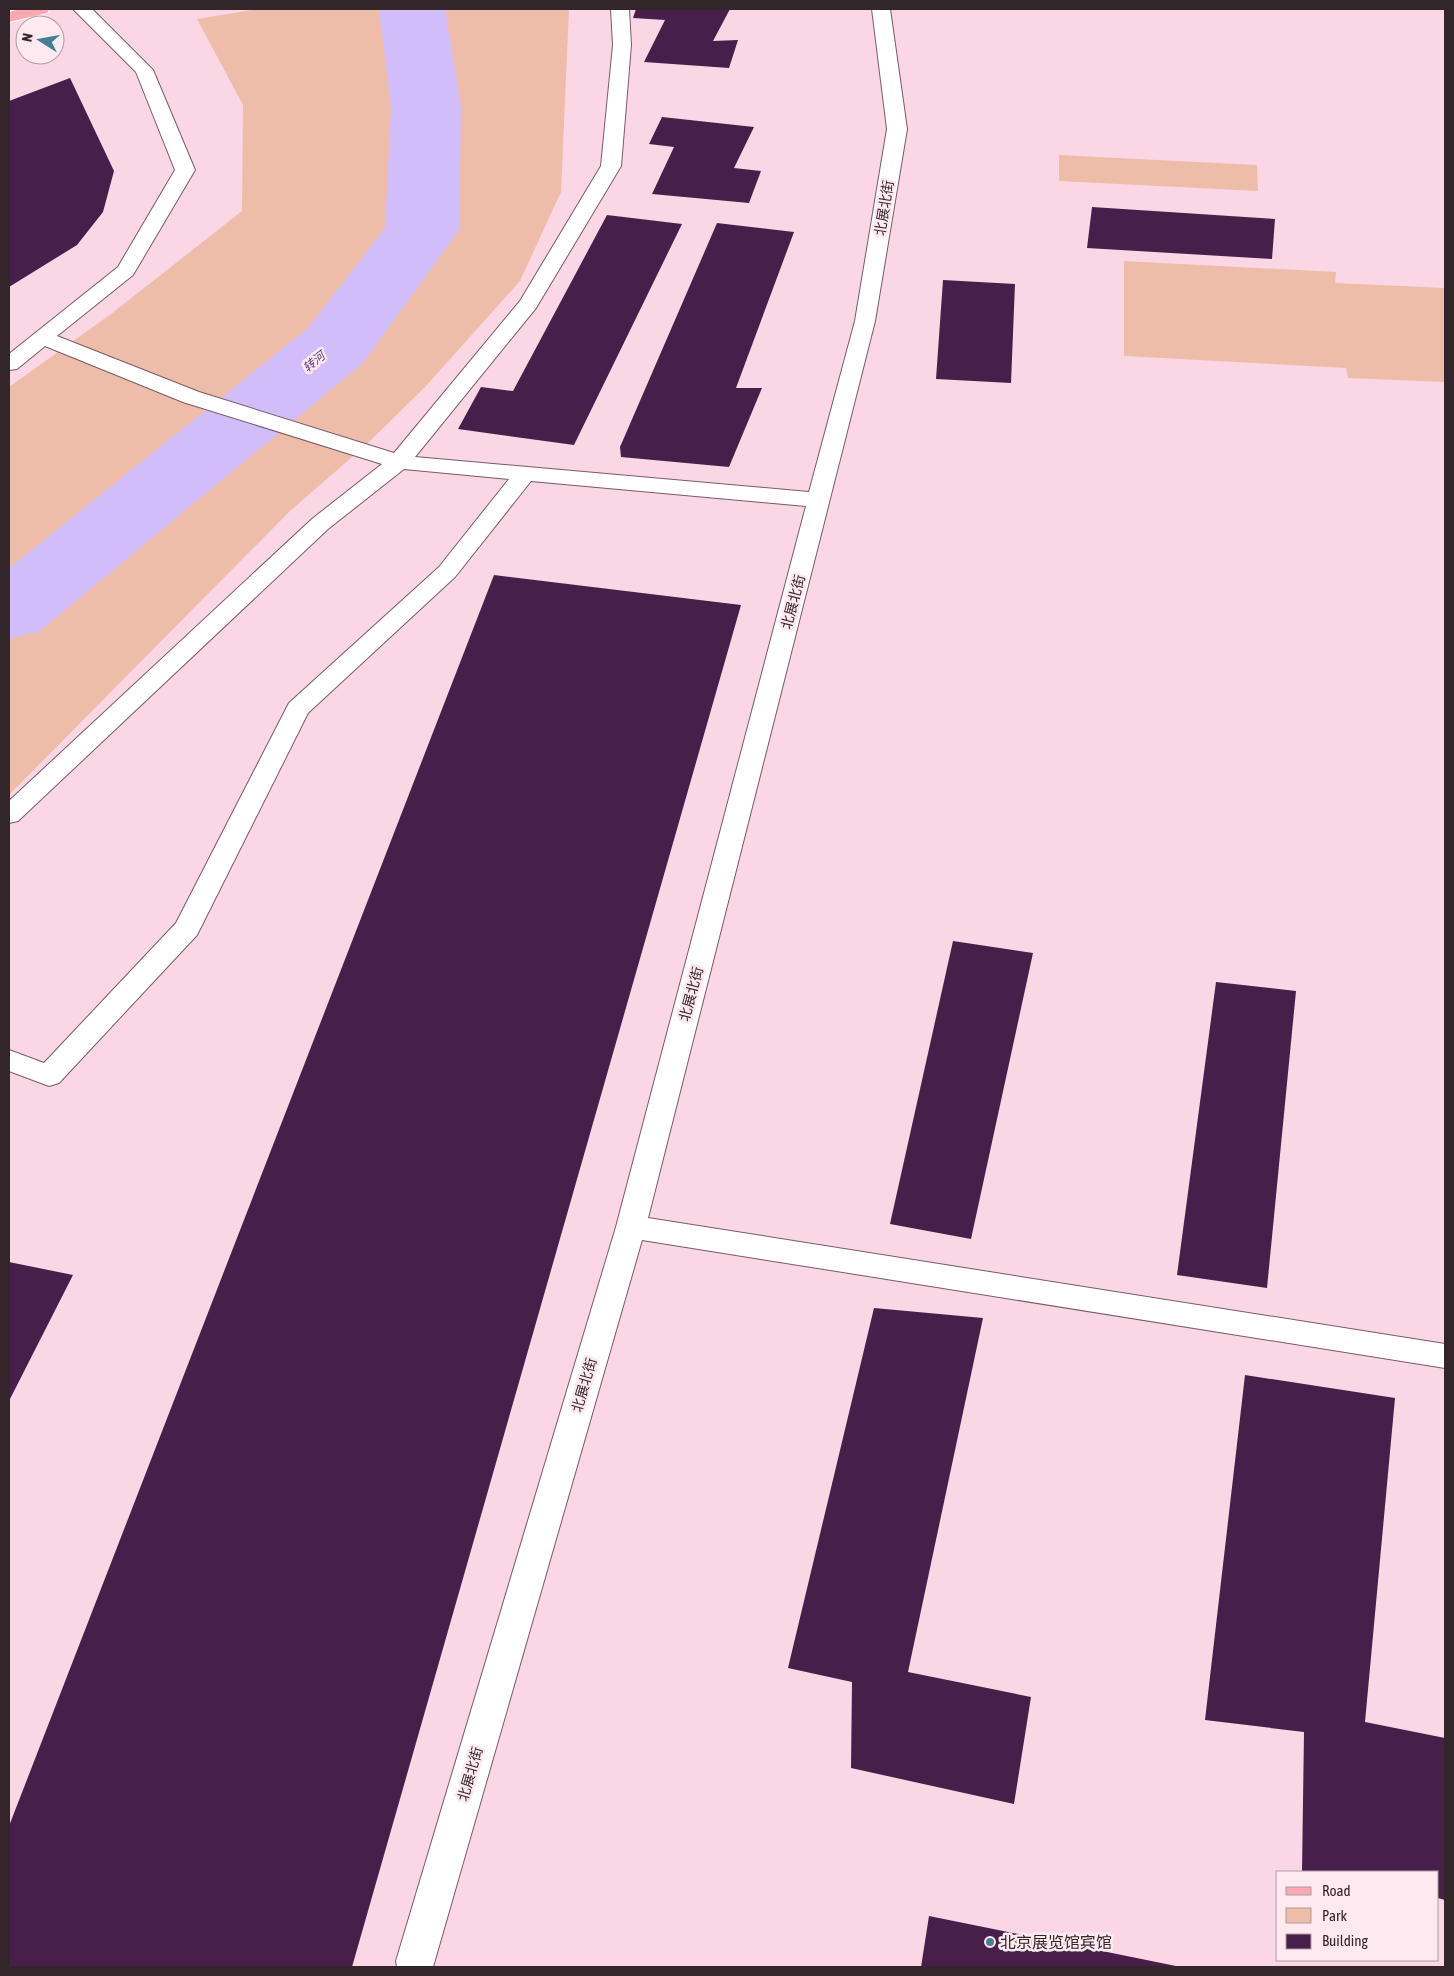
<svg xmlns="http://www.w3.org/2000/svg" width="1454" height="1976" font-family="'Asap Condensed','Noto Sans SC',sans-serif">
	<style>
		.green { fill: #eebda9 }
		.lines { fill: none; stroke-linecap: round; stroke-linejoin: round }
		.river { fill: #d2bdfb; fill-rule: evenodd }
		.building { fill: #481f4a }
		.minor-casing { stroke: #795a67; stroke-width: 2 }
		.major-casing { stroke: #fff; stroke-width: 2 }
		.minor { fill: #fff; fill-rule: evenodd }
		.major { fill: #fda9b1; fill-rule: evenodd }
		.poi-dot { fill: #428096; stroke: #ffe9f1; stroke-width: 2 }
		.labels { text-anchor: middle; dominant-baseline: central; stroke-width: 5; stroke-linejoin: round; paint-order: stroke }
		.far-water-label { font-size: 12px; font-style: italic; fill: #583a82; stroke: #ffe9f1 }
		.street-label { font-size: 14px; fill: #33262b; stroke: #ffe9f1 }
		.near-poi-label { font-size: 16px; fill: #33262b; stroke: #ffe9f1; text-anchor: start }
	</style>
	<rect width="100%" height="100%" fill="#fbd7e6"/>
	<!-- green -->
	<path class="green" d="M258,9h311l-8,183 -41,89 -95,106 -59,58 -76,66 -281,284v-408l102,-73 131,-103 1,-106 -46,-86z
		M1059,155l198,10 1,26 -199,-10z
		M1124,261l212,11 -1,11 110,5v94l-97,-4 -2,-10 -222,-12z"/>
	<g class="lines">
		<!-- river -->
		<path class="river" d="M379,9h66l16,98 -2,123 -96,133 -323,268 -31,8v-71l298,-239 78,-101 6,-121z"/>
	</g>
	<!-- building -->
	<path class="building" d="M636,9h94l-17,32 25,-1 -9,28 -85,-6 21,-42 -32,-2z
		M70,78l44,93 -11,41 -26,33 -68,42v-186z
		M662,117l92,10 -20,41 27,3 -12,32 -97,-9 22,-47 -25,-3z
		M1092,207l183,12 -3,40 -185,-11z
		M607,215l75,9 -108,221 -116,-16 23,-42 32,4z
		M717,223l77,9 -58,156h26l-33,79 -108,-10 -1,-10z
		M943,280l72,4 -4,99 -75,-4z
		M494,575l247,30 -389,1362h-343v-141z
		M953,941l80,12 -62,286 -81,-15z
		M1216,982l80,9 -29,297 -90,-13z
		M9,1262l64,13 -64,126z
		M874,1308l109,10 -75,354 123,25 -17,107 -163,-36 1,-86 -64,-14z
		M1245,1375l150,23 -30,324 80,16v162l-7,-2v-26h-136l2,-140 -99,-12z
		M929,1916l247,50v1h-255z"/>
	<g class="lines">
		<!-- minor casing -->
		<g class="minor-casing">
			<path id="minor" d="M73,9h19l61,61 42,100 -62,105 -76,61 142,56 195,61 126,-152 81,-135 12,-121 -2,-36h18l2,36 -10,121 -85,142 -121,149 394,35 46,-171 32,-192 -15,-120h18l17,120 -32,192 -227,897 797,126v24l-803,-128 -209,727h-36l-1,-6 220,-734 190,-721 -275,-25 -76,96 -147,136 -111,222 -138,148 -10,3 -40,-15v-21l35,13 132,-140 113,-220 150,-136 70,-88 -105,-10 -76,60 -310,292 -9,2v-22l303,-282 70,-55 -199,-62 -138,-56 -28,23 -8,1v-16l109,-87 57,-97 -39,-98z"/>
		</g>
		<!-- major casing -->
		<g class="major-casing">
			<path id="major" d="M20,9h30l-3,4 -38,9v-10z"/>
		</g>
		<!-- minor -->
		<use href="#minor" class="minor"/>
		<!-- major -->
		<use href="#major" class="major"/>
	</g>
	<!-- markers -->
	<circle class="poi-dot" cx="990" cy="1942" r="5"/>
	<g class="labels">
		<!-- far-water labels -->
		<g class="far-water-label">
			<text transform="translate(314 362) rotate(-39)">转河</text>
		</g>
		<!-- street labels -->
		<g class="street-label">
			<text transform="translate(884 208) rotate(-81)">北展北街</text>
			<text transform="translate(793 602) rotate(-75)">北展北街</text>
			<text transform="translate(691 994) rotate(-75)">北展北街</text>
			<text transform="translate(584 1385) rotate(-74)">北展北街</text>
			<text transform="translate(470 1774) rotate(-74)">北展北街</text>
		</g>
		<!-- near-poi labels -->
		<g class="near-poi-label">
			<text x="1000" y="1942">北京展览馆宾馆</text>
		</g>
	</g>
	<!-- border -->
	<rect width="1454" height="1976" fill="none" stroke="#33262b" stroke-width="20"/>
	<!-- legend -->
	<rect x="1276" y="1871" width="162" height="90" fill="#ffe9f1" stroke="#ad9ba2"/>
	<rect x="1286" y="1887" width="25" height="8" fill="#fda9b1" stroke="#ad9ba2"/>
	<text x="1322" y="1896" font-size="15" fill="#33262b">Road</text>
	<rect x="1286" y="1908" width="25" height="15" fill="#eebda9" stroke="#ad9ba2"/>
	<text x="1322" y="1921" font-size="15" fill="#33262b">Park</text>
	<rect x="1286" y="1934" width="25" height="15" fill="#481f4a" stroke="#ad9ba2"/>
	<text x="1322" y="1946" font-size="15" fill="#33262b">Building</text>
	<!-- north arrow -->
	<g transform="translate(40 40) rotate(281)"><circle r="24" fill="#ffe9f1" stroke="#ad9ba2"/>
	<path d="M0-4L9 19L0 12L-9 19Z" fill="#428096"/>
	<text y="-8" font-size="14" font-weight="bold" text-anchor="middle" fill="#33262b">N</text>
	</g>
</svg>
